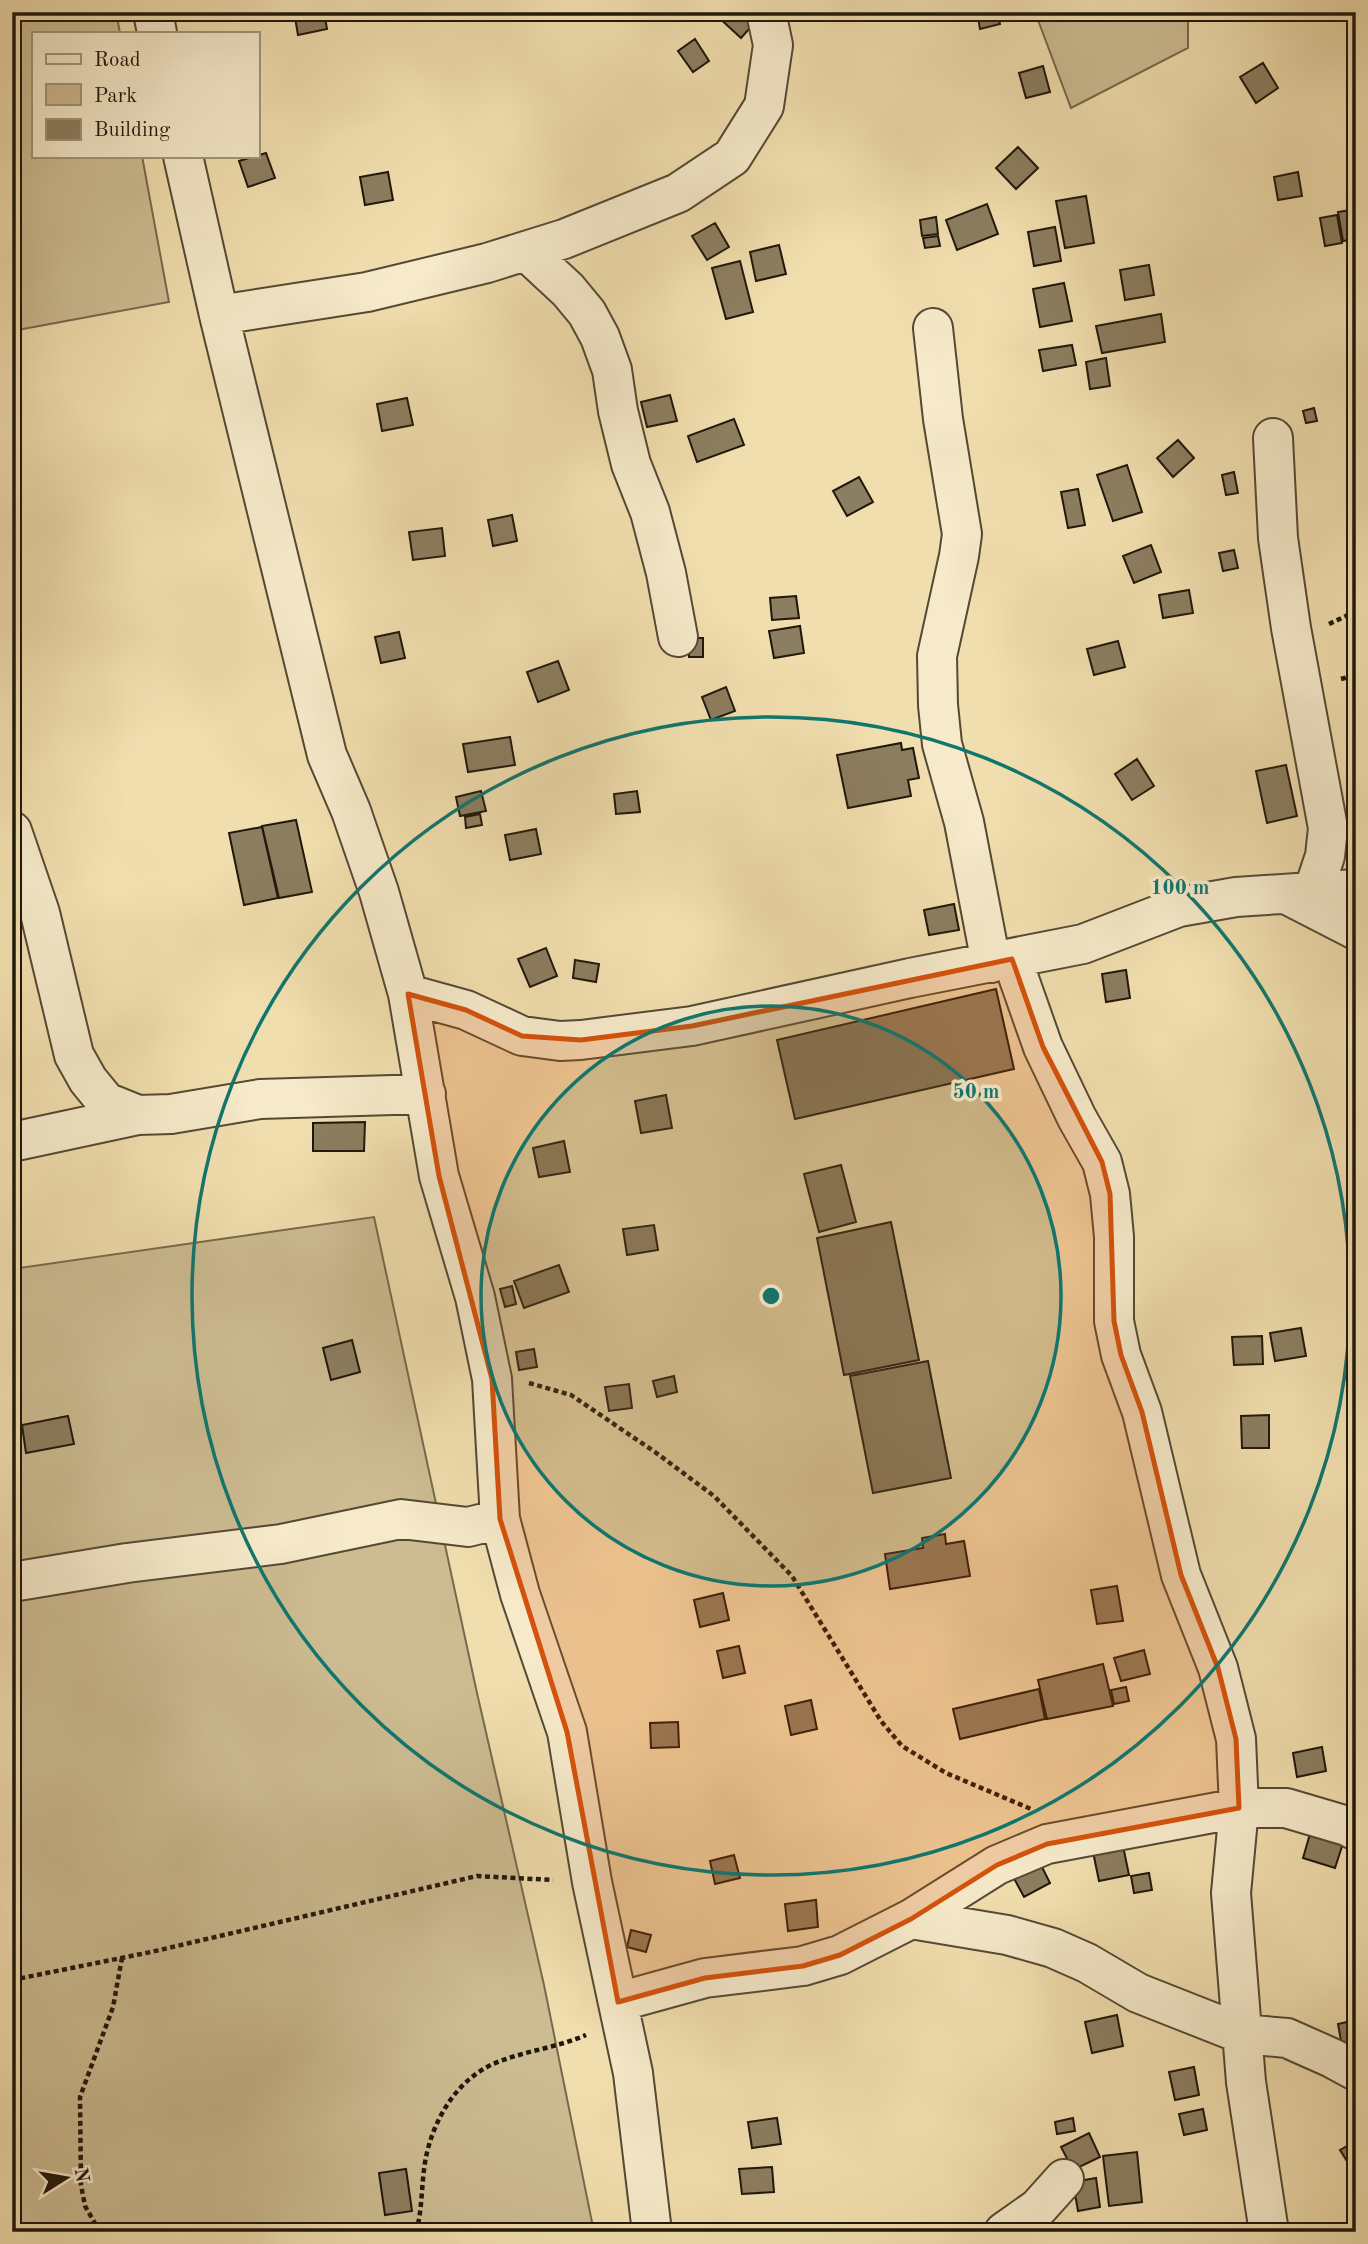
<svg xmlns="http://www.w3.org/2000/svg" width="1368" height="2244" font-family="'Old Standard TT',serif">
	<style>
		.green { fill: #cdbc92; stroke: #766a4e; stroke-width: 2 }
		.building { fill: #8c7e60; stroke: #1f170b; stroke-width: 2 }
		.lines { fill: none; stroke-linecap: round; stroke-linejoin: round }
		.minor-casing { stroke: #544934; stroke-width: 42 }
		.path { stroke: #1f170b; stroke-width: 4.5; stroke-dasharray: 5 3.5; stroke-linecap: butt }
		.minor { stroke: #f6eaca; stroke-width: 38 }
		.marked { fill: #d4520c; fill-opacity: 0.2; stroke: #d4520c; stroke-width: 5; stroke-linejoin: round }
		.ring { fill: none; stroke: #0f766e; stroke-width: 3.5 }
		.centre { fill: #0f766e; stroke: #f6eaca; stroke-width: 3.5 }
		.ring-label { font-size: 21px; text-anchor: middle; font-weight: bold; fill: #0f766e; stroke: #f6eaca; stroke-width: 7; stroke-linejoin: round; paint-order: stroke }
	</style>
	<rect width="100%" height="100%" fill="#f1deae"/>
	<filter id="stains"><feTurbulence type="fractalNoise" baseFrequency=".00286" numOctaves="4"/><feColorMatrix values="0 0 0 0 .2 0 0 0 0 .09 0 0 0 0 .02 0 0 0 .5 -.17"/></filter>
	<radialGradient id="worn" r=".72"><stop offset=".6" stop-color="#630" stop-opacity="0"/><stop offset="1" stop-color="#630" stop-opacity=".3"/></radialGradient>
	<!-- green -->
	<path class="green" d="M12,12h104l4,21h-87v123h109l27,146 -157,29z
		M1035,12h153v36l-117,60z
		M374,1217l103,476 67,292 50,247h-582v-963z"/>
	<!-- building -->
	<path class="building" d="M294,12h30l3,17 -29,6z
		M721,12h27l9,8 -16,18 -24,-22z
		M977,12h20l3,12 -20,5z
		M695,39l14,22 -16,11 -15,-21z
		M1263,63l15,25 -22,15 -16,-26z
		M1043,66l7,26 -24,6 -7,-25z
		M1018,147l20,21 -22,21 -20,-21z
		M266,153l9,25 -27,9 -9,-26z
		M388,172l5,28 -28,5 -5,-28z
		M1298,172l4,24 -24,4 -4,-23z
		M1086,196l8,47 -29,5 -9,-47z
		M987,204l11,30 -41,16 -11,-30z
		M1356,209v30l-13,2 -5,-29z
		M1337,215l5,28 -17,3 -5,-28z
		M936,217l2,17 -16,2 -2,-16z
		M715,223l14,24 -22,13 -15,-24z
		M1055,227l6,34 -27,5 -6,-34z
		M938,236l2,10 -15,2 -2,-10z
		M779,245l7,29 -30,7 -6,-29z
		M740,261l13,51 -27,7 -14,-51z
		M1149,265l5,30 -29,5 -5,-30z
		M1064,283l8,38 -32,6 -7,-38z
		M1161,314l4,28 -63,11 -6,-27z
		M1072,345l4,20 -33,6 -4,-21z
		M1106,358l4,28 -20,3 -4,-27z
		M670,395l7,26 -30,6 -6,-25z
		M407,398l6,27 -31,6 -5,-27z
		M1314,408l3,13 -11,2 -3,-12z
		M734,419l10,26 -47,17 -9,-26z
		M1178,440l16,18 -21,19 -16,-19z
		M1127,465l15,47 -29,9 -16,-46z
		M1234,472l4,21 -12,2 -4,-20z
		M859,477l14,25 -26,14 -14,-25z
		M1078,489l7,36 -17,3 -7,-36z
		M512,515l5,26 -24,5 -5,-26z
		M442,528l3,28 -32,4 -4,-28z
		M1151,545l10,27 -27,11 -11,-27z
		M1234,550l4,18 -15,3 -4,-18z
		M1189,590l4,23 -30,5 -4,-23z
		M796,596l3,22 -27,2 -2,-22z
		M800,626l4,27 -30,5 -5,-27z
		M399,632l6,26 -24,5 -6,-26z
		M689,638h14v19h-14z
		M1118,641l7,26 -31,8 -7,-26z
		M558,661l11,29 -31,12 -11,-30z
		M726,687l9,24 -24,9 -9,-23z
		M510,737l5,28 -47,7 -5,-28z
		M901,743l1,7 11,-2 6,30 -11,2 3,16 -63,12 -11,-53z
		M1137,759l17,27 -22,14 -17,-26z
		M1286,765l11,51 -30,7 -11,-52z
		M481,791l5,20 -26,5 -4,-19z
		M637,791l3,21 -24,2 -2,-20z
		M480,814l2,11 -16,3 -1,-11z
		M296,820l16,72 -33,6 -17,-72z
		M262,827l16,71 -34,7 -15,-72z
		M536,829l5,25 -31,6 -5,-25z
		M954,904l5,26 -30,5 -5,-25z
		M546,948l11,28 -27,11 -12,-28z
		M575,960l24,4 -3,18 -23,-4z
		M1126,970l4,28 -24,4 -4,-28z
		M996,989l18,80 -219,50 -18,-79z
		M666,1095l6,33 -31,5 -6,-32z
		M365,1122l-1,29h-51v-28z
		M564,1141l6,31 -31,5 -6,-29z
		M841,1165l15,57 -37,10 -15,-58z
		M891,1222l28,138 -75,15 -27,-137z
		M654,1225l4,25 -31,5 -4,-26z
		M559,1265l10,27 -45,16 -10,-27z
		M512,1286l4,18 -11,3 -5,-18z
		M1301,1328l5,28 -31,5 -5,-28z
		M1262,1336l1,28 -29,1 -2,-28z
		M352,1340l8,32 -29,8 -8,-32z
		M534,1349l3,18 -18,3 -3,-18z
		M928,1361l23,117 -78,15 -23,-117z
		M674,1376l3,16 -20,5 -4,-16z
		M629,1384l3,24 -23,3 -4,-24z
		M1269,1415v33h-27l-1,-32z
		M68,1416l6,28 -48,9 -4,-28z
		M945,1534l1,10 18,-3 6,35 -80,13 -5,-35 38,-6 -1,-10z
		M1117,1586l6,35 -26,3 -6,-34z
		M723,1593l6,27 -29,7 -6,-27z
		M739,1646l6,27 -22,5 -6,-27z
		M1144,1650l6,24 -29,7 -7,-23z
		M1103,1664l10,42 -66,13 -9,-39z
		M1126,1687l3,14 -15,3 -3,-14z
		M1039,1689l6,30 -85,20 -7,-30z
		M811,1700l6,29 -26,6 -6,-29z
		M678,1722l1,25 -28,1 -1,-25z
		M1322,1747l4,24 -29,6 -4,-24z
		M1312,1827l33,10 -10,31 -32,-10z
		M1122,1841l7,34 -30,6 -7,-34z
		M1035,1853l15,30 -26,14 -16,-30z
		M734,1855l6,23 -25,6 -5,-23z
		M1149,1873l3,17 -18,3 -3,-17z
		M816,1900l2,27 -30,4 -3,-27z
		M631,1930l20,5 -5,17 -19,-5z
		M1117,2015l6,31 -31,7 -7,-31z
		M1356,2020v23l-14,3 -4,-22z
		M1194,2067l5,28 -24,5 -6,-28z
		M1203,2109l4,21 -23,5 -5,-21z
		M777,2118l4,26 -29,4 -4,-26z
		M1073,2118l2,13 -18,3 -2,-12z
		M1089,2133l11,24 -27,13 -12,-23z
		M1356,2141v32l-1,1 -15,-24z
		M1137,2152l5,50 -33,4 -6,-50z
		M772,2167l2,25 -32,2 -3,-25z
		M406,2169l6,42 -27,4 -6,-42z
		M1096,2178l4,29 -22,4 -5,-29z"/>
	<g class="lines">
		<!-- minor casing -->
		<g class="minor-casing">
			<path id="minor" d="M153,12l4,21
				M183,156l36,159 108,440 24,56 28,81 29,102 31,182 36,121 17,82 8,140 20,75 47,138 25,150 41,191 19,159
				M526,251l42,39 19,23 13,24 12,33 6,41 13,53 19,48 16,61 12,64
				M219,315l148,-23 120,-29 77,-24 114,-46 54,-36 32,-51 9,-61 -7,-33
				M933,328l10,91 19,115 -3,22 -22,100 1,49 4,39 22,78 27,141
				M1273,438l5,100 13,90 37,200 -3,28 -12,36
				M12,831l28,82 34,142 14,25 18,22 32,13 33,-1 89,-15 166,-5
				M1286,894l70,36
				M1012,959l31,88 34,71 25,44 8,32 4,43v84l7,34 21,57 39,163 37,93 18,71 3,69 -8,85 15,189 23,150
				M408,994l58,16 56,26 38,5 21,-1 111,-14 218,-48 173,-34 96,-37 57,-10 120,-8
				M12,1142l126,-27
				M12,1582l115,-19 154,-19 120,-25 67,8 32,-8
				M911,1919l96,16 46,13 34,15 51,30 38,15 66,26 45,4 45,20 24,13
				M618,2002l87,-24 98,-12 37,-11 71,-36 86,-54 50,-21 192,-36h47l61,18 9,5
				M1004,2232l34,-24 26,-29"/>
		</g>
		<!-- path -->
		<path class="path" d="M1329,624l17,-8 10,-8
			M1341,679l15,-4
			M529,1383l42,12 84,57 59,44 78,80 89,145 21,25 44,27 85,36
			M12,1980l139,-28 326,-76 76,4
			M100,2232l-15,-26 -4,-21 -1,-88 33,-90 9,-49
			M416,2232c7,-24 5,-50 10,-75 8,-38 30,-76 67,-93 30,-13 63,-16 93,-29"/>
		<!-- minor -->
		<use href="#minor" class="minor"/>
	</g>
	<!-- marked area -->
	<path class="marked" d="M1012,959l31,88 59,115 8,32 4,127 7,34 21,57 39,163 37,93 18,71 3,69 -192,36 -50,21 -86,54 -71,36 -37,11 -98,12 -87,24 -51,-270 -67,-213 -8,-140 -53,-203 -31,-182 58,16 56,26 59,4 111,-14z"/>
	<!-- distance rings -->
	<circle cx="771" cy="1296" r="290" fill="#0f766e" fill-opacity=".12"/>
	<g class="ring">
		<circle cx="771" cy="1296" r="290"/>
		<circle cx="771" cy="1296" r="579"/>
	</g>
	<circle cx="771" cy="1296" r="10" class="centre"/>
	<g class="ring-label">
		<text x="1180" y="894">100 m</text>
		<text x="976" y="1098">50 m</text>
	</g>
	<!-- margin -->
	<rect width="1368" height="2244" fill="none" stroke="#f1deae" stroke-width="42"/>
	<rect x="14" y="14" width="1340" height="2216" fill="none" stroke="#1f170b" stroke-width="3.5"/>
	<rect x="21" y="21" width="1326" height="2202" fill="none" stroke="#1f170b" stroke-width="2"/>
	<!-- legend -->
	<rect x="32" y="32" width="228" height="126" fill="#f6eaca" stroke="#a0967e" stroke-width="2"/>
	<rect x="46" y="54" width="35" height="10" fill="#f6eaca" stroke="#a0967e" stroke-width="2"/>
	<text x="94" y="66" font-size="21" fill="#1f170b">Road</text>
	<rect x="46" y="84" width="35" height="21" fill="#cdbc92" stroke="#a0967e" stroke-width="2"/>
	<text x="94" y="102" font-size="21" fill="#1f170b">Park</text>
	<rect x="46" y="119" width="35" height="21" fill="#8c7e60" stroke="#a0967e" stroke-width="2"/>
	<text x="94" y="136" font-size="21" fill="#1f170b">Building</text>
	<!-- north arrow -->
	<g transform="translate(66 2178) rotate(79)" stroke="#f6eaca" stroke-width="5" paint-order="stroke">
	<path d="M0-5L12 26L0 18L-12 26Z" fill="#1f170b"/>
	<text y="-10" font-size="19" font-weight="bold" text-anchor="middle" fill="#1f170b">N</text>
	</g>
	<rect width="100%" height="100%" filter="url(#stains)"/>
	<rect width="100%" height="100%" fill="url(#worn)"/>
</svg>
